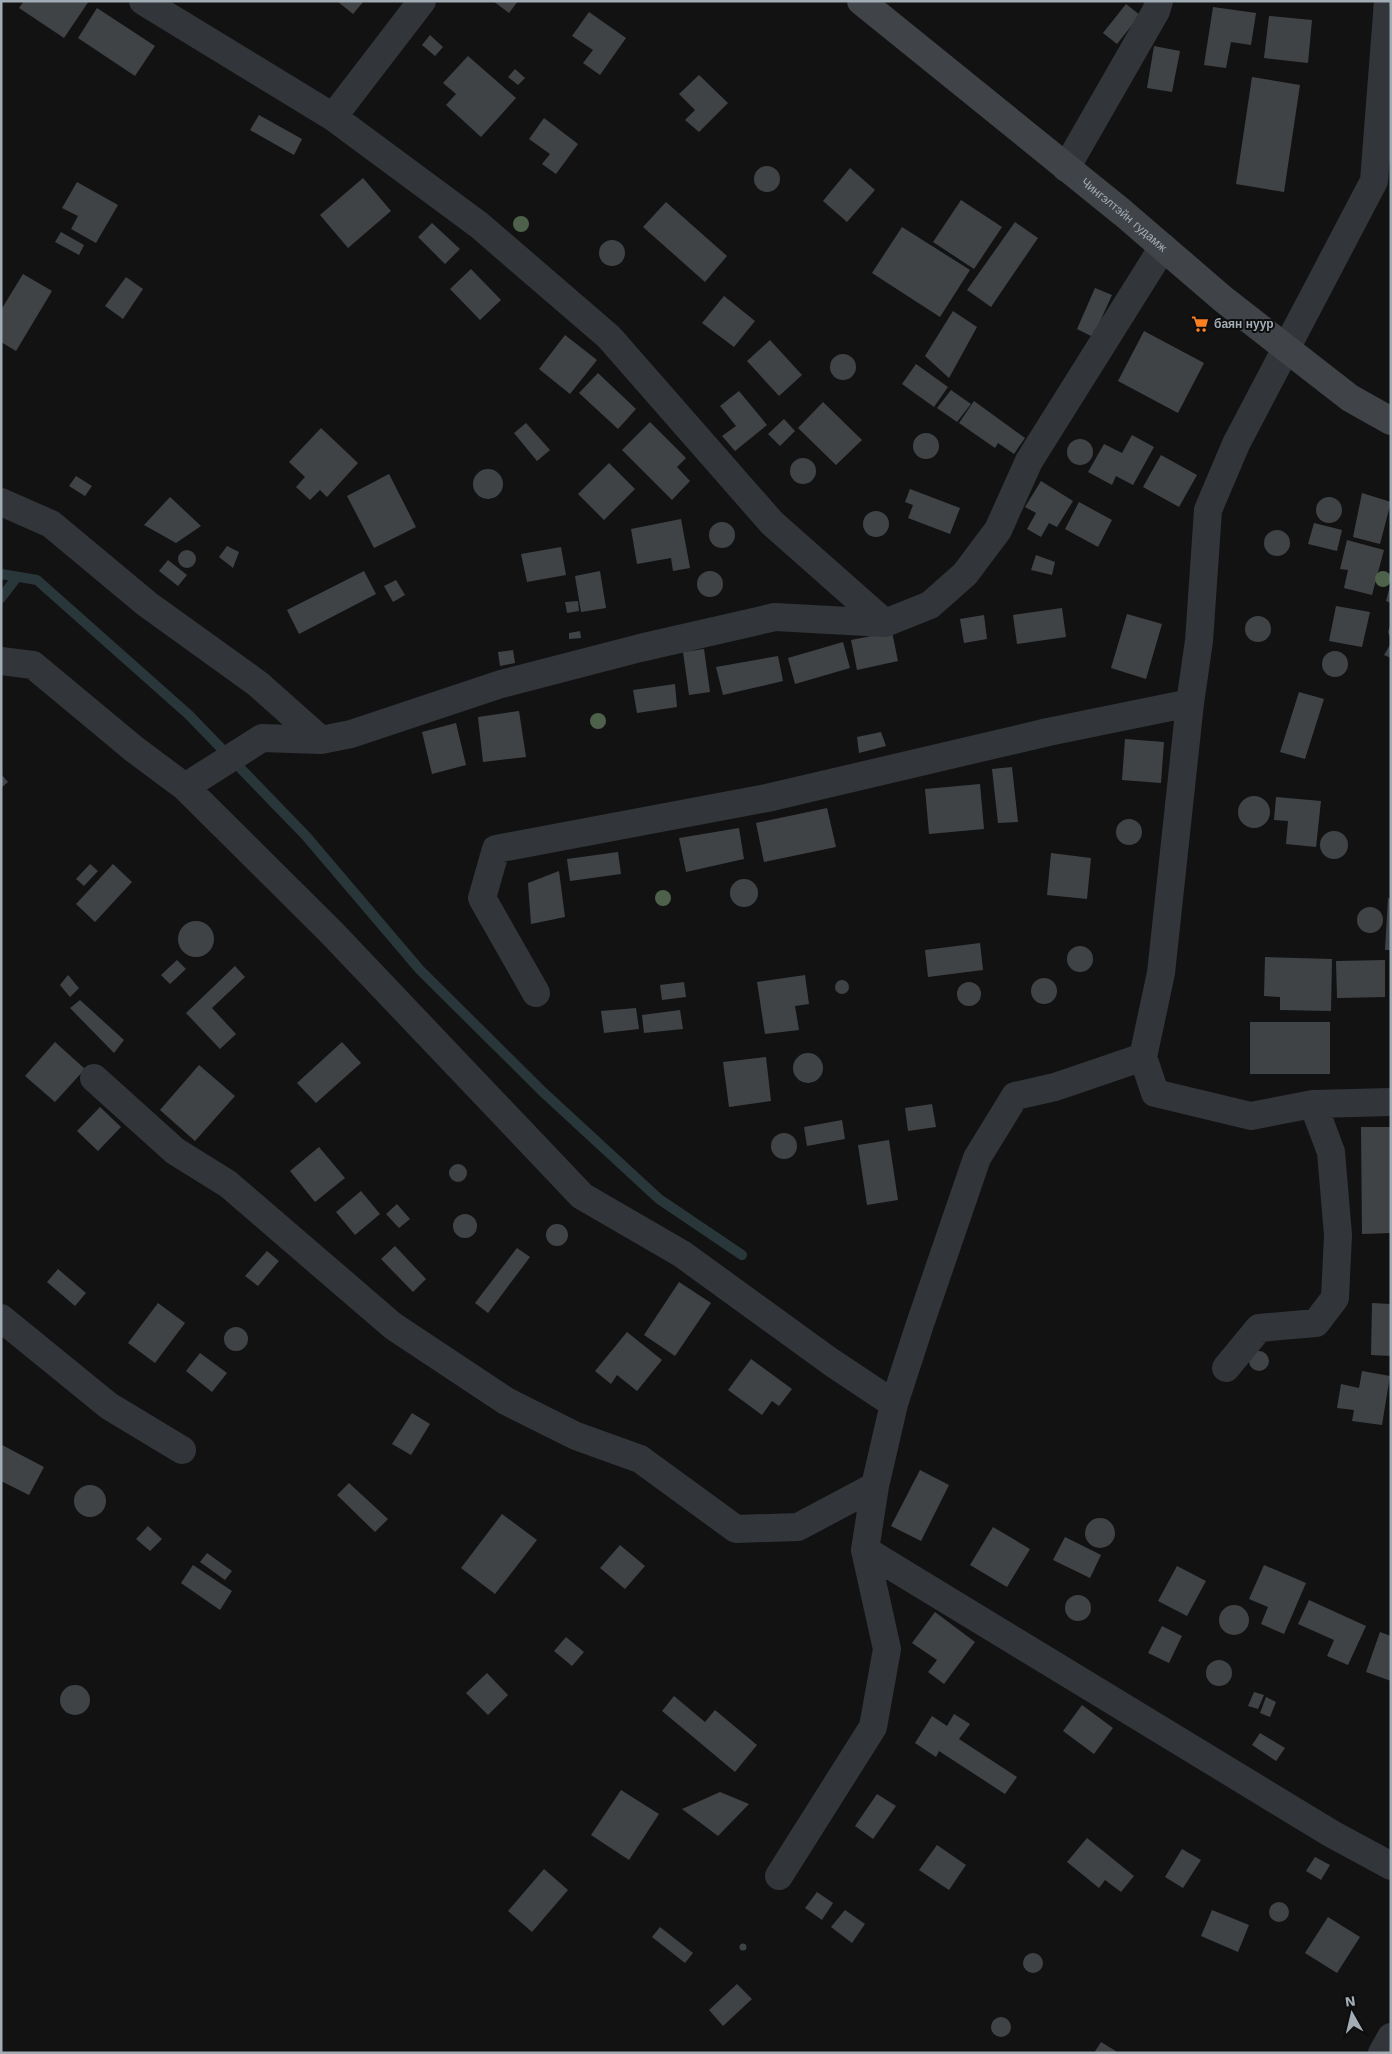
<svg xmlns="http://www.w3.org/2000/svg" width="1392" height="2054" font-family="'Work Sans',sans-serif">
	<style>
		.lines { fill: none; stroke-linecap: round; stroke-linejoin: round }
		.stream { stroke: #29363a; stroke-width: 10 }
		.building { fill: #404346 }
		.street { stroke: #323539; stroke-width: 28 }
		.secondary { stroke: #404449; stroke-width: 28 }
		.tree { fill: #4e614b }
		.labels { text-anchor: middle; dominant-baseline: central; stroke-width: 4; stroke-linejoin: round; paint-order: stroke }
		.street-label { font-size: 12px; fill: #a2acb5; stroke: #0d0d0e }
		.poi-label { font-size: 12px; font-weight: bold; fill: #a2acb5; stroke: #0d0d0e; text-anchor: start }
	</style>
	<rect width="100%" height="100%" fill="#121213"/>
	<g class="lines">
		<!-- stream -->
		<path class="stream" d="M1,574l36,6 152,135 117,121 114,134 123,122 116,107 83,56
			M1,598l16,-21"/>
	</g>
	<!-- building -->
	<path class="building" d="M24,1h65l-25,37 -45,-30z
		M337,1h27l-11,13z
		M493,1h25l-9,12z
		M1126,4l14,11 -23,29 -14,-11z
		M1213,7l43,6 -5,32 -20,-3 -5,26 -22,-3z
		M97,8l58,38 -20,30 -57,-38z
		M589,12l37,26 -26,37 -17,-12 10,-13 -21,-14z
		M1269,16l43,4 -4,43 -44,-5z
		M430,35l13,12 -8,9 -13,-11z
		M1154,46l26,5 -8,41 -25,-4z
		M468,56l48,42 -35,39 -35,-32 10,-11 -13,-11z
		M515,69l10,9 -7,7 -10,-8z
		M699,75l29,28 -29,29 -14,-12 10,-10 -16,-16z
		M1252,77l48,8 -16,107 -48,-8z
		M259,115l43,24 -8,16 -44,-25z
		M544,118l34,26 -22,30 -14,-10 8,-10 -21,-15z
		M754 179a13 13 0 1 1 26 0a13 13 0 1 1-26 0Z
		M850,168l25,22 -28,32 -24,-21z
		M363,178l28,33 -43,37 -28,-33z
		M77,182l41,23 -22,38 -25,-14 7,-13 -16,-8z
		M961,200l41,27 -28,42 -41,-27z
		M666,202l61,54 -22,26 -62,-55z
		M1015,222l23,16 -47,69 -24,-17z
		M432,223l28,26 -15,15 -27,-27z
		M902,227l68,43 -30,47 -68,-44z
		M61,232l23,13 -5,10 -24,-13z
		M599 253a13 13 0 1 1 26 0a13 13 0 1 1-26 0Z
		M471,269l30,31 -21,20 -30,-31z
		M23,274l29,17 -36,60 -15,-9v-32z
		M126,277l17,12 -20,30 -18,-13z
		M1095,288l17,7 -19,42 -16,-8z
		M724,296l31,25 -21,26 -32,-24z
		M953,311l24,16 -28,51 -24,-22z
		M1144,331l60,32 -26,50 -60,-32z
		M565,335l32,25 -27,34 -31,-25z
		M770,340l32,35 -23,21 -32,-35z
		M830 367a13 13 0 1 1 26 0a13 13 0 1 1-26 0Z
		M916,364l32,23 -14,20 -32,-23z
		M598,373l38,36 -18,20 -39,-36z
		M951,390l20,14 -14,18 -20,-14z
		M739,391l28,34 -32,26 -13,-15 14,-10 -16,-20z
		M974,401l51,37 -11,16 -16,-11 -3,5 -36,-25z
		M823,402l39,38 -26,25 -38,-37z
		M784,419l11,12 -15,15 -12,-12z
		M650,422l36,36 -9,9 13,14 -18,19 -50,-50z
		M526,423l24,27 -13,11 -23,-28z
		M321,428l37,35 -31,34 -7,-7 -10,10 -14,-13 9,-10 -16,-15z
		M913 446a13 13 0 1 1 26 0a13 13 0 1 1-26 0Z
		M1132,435l22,12 -21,38 -17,-9 -4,9 -24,-13 16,-28 18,9z
		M1067 452a13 13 0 1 1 26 0a13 13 0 1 1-26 0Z
		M1161,455l36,20 -18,32 -36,-20z
		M790 471a13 13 0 1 1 26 0a13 13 0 1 1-26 0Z
		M609,463l26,26 -31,31 -26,-26z
		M473 484a15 15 0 1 1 30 0a15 15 0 1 1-30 0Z
		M389,474l27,53 -42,21 -27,-52z
		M76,476l16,10 -7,10 -16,-10z
		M1041,481l32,20 -16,26 -8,-4 -8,14 -14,-8 9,-16 -11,-6z
		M910,489l50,19 -10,26 -42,-16 5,-13 -8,-3z
		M1362,493l29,9 -11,42 -27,-7z
		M1316 510a13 13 0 1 1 26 0a13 13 0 1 1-26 0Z
		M170,497l31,29 -25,17 -32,-18z
		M1079,502l33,18 -14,27 -33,-18z
		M863 524a13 13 0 1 1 26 0a13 13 0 1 1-26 0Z
		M681,519l9,49 -17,3 -2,-13 -34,6 -6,-35z
		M709 535a13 13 0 1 1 26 0a13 13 0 1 1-26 0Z
		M1314,523l28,7 -5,21 -29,-7z
		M1264 543a13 13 0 1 1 26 0a13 13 0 1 1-26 0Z
		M1347,540l37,10 -12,45 -28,-7 4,-18 -8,-1z
		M227,546l12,6 -6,16 -14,-11z
		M561,547l5,28 -39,7 -6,-28z
		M178 559a9 9 0 1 1 18 0a9 9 0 1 1-18 0Z
		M1036,555l19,7 -3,13 -21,-5z
		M168,560l19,15 -9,11 -19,-15z
		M697 584a13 13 0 1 1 26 0a13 13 0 1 1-26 0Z
		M364,571l12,23 -77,40 -12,-24z
		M600,571l6,37 -25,4 -6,-36z
		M396,580l9,15 -12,7 -9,-16z
		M1390,586l1,1v16l-5,-2z
		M578,601l1,10 -12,2 -2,-11z
		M1336,606l34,6 -8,35 -33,-6z
		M1062,608l4,29 -49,7 -4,-29z
		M1127,614l35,10 -16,55 -35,-11z
		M984,615l3,24 -23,4 -4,-24z
		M1245 629a13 13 0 1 1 26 0a13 13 0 1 1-26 0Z
		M1391,623v17l-3,-8z
		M580,631l1,7 -12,1v-6z
		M892,632l6,29 -41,9 -6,-30z
		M843,642l7,26 -55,16 -7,-26z
		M1391,643v15l-7,-3z
		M704,649l6,43 -21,3 -6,-43z
		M513,650l2,13 -15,3 -2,-14z
		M1322 664a13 13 0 1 1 26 0a13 13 0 1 1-26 0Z
		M778,656l5,25 -60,14 -7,-28z
		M675,684l2,23 -40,6 -4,-23z
		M1299,692l25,7 -19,60 -25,-7z
		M519,711l7,46 -43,5 -5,-45z
		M456,723l10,42 -34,9 -10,-42z
		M881,732l5,14 -27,7 -2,-16z
		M1125,739l39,3 -3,41 -39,-3z
		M1012,767l6,55 -20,1 -6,-54z
		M1,774l7,8 -7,6z
		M980,784l4,45 -55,5 -4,-45z
		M1238 812a16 16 0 1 1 32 0a16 16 0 1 1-32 0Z
		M1276,797l45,4 -5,46 -30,-3 2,-23 -14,-1z
		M827,808l9,39 -72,15 -8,-39z
		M1116 832a13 13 0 1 1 26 0a13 13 0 1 1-26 0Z
		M739,828l5,31 -58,13 -7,-34z
		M1320 845a14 14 0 1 1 28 0a14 14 0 1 1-28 0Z
		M618,852l3,22 -51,7 -3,-22z
		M1051,853l40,5 -4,41 -40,-4z
		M90,864l8,7 -14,15 -8,-7z
		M113,864l19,18 -37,40 -19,-18z
		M559,871l6,46 -34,7 -3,-41z
		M730 893a14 14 0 1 1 28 0a14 14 0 1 1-28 0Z
		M1388,898l3,1v51h-6z
		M1357 920a13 13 0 1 1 26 0a13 13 0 1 1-26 0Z
		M178 939a18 18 0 1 1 36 0a18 18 0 1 1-36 0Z
		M980,943l3,27 -55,7 -3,-27z
		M1067 959a13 13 0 1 1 26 0a13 13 0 1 1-26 0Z
		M1265,957l67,2 -1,52 -51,-1v-13l-16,-1z
		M177,960l9,9 -16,15 -9,-9z
		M1385,960v37l-48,1 -1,-37z
		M235,966l10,11 -33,31 24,26 -16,15 -34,-36z
		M68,975l11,13 -9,9 -10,-12z
		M805,975l4,29 -14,2 4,24 -34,4 -8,-52z
		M1031 991a13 13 0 1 1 26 0a13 13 0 1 1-26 0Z
		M835 987a7 7 0 1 1 14 0a7 7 0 1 1-14 0Z
		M957 994a12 12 0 1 1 24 0a12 12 0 1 1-24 0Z
		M684,982l2,15 -24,3 -2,-15z
		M80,1000l44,40 -10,13 -44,-45z
		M636,1008l3,21 -35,4 -3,-22z
		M680,1010l3,19 -39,4 -2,-18z
		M1250,1022h80v52h-80z
		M55,1042l30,27 -30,33 -30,-26z
		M342,1042l19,21 -45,40 -19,-20z
		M793 1068a15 15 0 1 1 30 0a15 15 0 1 1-30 0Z
		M766,1057l5,44 -42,6 -6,-45z
		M199,1065l36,31 -40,45 -35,-31z
		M932,1104l4,23 -28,4 -3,-23z
		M100,1107l21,20 -23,24 -21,-20z
		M842,1120l3,19 -38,7 -3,-19z
		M1361,1127h30v106l-29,1z
		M771 1146a13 13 0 1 1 26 0a13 13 0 1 1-26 0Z
		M889,1140l9,60 -31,5 -9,-60z
		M319,1147l26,31 -30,24 -25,-31z
		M449 1173a9 9 0 1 1 18 0a9 9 0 1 1-18 0Z
		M361,1191l19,23 -25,21 -19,-23z
		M397,1204l13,15 -11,9 -13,-14z
		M453 1226a12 12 0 1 1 24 0a12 12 0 1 1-24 0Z
		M546 1235a11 11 0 1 1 22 0a11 11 0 1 1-22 0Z
		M395,1246l31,33 -13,13 -32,-33z
		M517,1248l13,9 -42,56 -13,-10z
		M267,1251l12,10 -21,25 -13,-10z
		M58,1269l28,24 -11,13 -28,-24z
		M679,1282l32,21 -36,53 -31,-21z
		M158,1303l27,20 -30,40 -27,-20z
		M1372,1303l19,1v52l-20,-1z
		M224 1339a12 12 0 1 1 24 0a12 12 0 1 1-24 0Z
		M627,1332l35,28 -25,31 -20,-16 -6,9 -16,-13z
		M1249 1361a10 10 0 1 1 20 0a10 10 0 1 1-20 0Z
		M200,1353l27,20 -15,19 -26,-21z
		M751,1359l41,30 -13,17 -7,-5 -10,14 -34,-25z
		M1362,1371l28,5 -8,49 -30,-4 2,-11 -17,-2 4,-24 18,4z
		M412,1413l18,11 -19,31 -19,-11z
		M2,1445l42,22 -15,28 -28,-14z
		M920,1470l29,15 -28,56 -30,-15z
		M349,1483l39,36 -13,13 -38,-37z
		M74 1501a16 16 0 1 1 32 0a16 16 0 1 1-32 0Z
		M502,1514l35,26 -42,54 -34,-26z
		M1085 1533a15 15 0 1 1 30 0a15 15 0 1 1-30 0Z
		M148,1526l14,13 -12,12 -14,-12z
		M993,1527l37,22 -23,38 -37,-22z
		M1065,1537l36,18 -11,23 -37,-18z
		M620,1545l25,21 -20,23 -25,-21z
		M207,1553l25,18 -7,9 -25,-18z
		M193,1565l39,26 -12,19 -39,-27z
		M1264,1565l42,18 -22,51 -23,-10 7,-17 -19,-8z
		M1177,1566l29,15 -19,35 -29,-15z
		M1065 1608a13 13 0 1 1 26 0a13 13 0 1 1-26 0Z
		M1309,1600l57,26 -18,39 -21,-9 7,-16 -36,-16z
		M1219 1620a15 15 0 1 1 30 0a15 15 0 1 1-30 0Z
		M935,1612l40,30 -31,42 -16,-12 9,-12 -25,-17z
		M1162,1626l20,10 -13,27 -21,-10z
		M1380,1632l11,4v45l-25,-9z
		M566,1637l18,15 -12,14 -18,-15z
		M1206 1673a13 13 0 1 1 26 0a13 13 0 1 1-26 0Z
		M487,1673l21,22 -20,20 -22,-22z
		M60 1700a15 15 0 1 1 30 0a15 15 0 1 1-30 0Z
		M1254,1692l10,3 -6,14 -10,-3z
		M674,1696l31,26 10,-12 42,35 -22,27 -73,-61z
		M1266,1697l10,5 -6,15 -10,-4z
		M1082,1705l31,23 -19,26 -31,-23z
		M954,1714l16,10 -11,15 58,38 -12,17 -66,-43 -3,6 -21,-14 17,-27 15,10z
		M1260,1733l25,15 -9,13 -24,-16z
		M621,1790l38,24 -30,46 -38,-25z
		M720,1792l29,12 -31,32 -36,-27z
		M877,1794l19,12 -23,33 -18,-13z
		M1087,1838l47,38 -13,16 -16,-12 -6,8 -32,-26z
		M937,1845l29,20 -17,25 -30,-20z
		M1182,1849l19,11 -18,28 -18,-11z
		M1315,1857l15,8 -9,15 -15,-9z
		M544,1869l24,21 -36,42 -24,-21z
		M817,1892l16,11 -11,17 -17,-12z
		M1269 1912a10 10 0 1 1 20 0a10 10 0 1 1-20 0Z
		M845,1910l20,14 -13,19 -21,-16z
		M1212,1910l37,15 -11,27 -37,-16z
		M1328,1917l32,20 -23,36 -32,-20z
		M660,1927l33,26 -8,10 -33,-26z
		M739.5 1947a3.5 3.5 0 1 1 7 0a3.5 3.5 0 1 1-7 0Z
		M1023 1963a10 10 0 1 1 20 0a10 10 0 1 1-20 0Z
		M737,1984l15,15 -29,27 -14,-16z
		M991 2027a10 10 0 1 1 20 0a10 10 0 1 1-20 0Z
		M1101,2042l18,11h-25z"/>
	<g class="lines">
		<!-- street -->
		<path class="street" d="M143,1l190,116 146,108 130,112 163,186 113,100
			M1388,1l-14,180 -138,263 -28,66 -9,131 -9,62 -29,270 -18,84 -88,30 -40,9 -38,62 -57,166 -26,80 -19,82 -10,64 467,284 59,32
			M333,117l89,-116
			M1066,168l90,-157 3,-10
			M1,502l50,22 96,80 111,80 63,56 30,-6 150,-50 139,-36 135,-31 110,6 45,-18 35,-31 33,-44 31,-69 134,-214
			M1,661l32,4 101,84 51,38 77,-49 59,2
			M185,787l146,145 251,264 100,58 149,108 63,42
			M536,993l-54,-95 14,-49 271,-51 281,-66 142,-29
			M1143,1057l12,36 96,23 62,-12 18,48 7,83 -3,63 -19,25 -57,5 -33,40
			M94,1078l81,73 53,33 165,142 113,75 70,35 64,23 96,70 62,-2 77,-41
			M1313,1104l78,-2
			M1,1318l108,88 73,44
			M779,1876l94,-149 14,-78 -22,-99
			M1382,2053l9,-16"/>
		<!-- secondary -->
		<path class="secondary" id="s1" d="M861,1l262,212 100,86 127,99 41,23"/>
	</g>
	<!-- trees -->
	<g class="tree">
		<circle cx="521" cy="224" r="8"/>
		<circle cx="1383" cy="579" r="8"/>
		<circle cx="598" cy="721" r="8"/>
		<circle cx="663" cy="898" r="8"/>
	</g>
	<!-- icons -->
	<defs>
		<g id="supermarket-bare" transform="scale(1.35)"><path d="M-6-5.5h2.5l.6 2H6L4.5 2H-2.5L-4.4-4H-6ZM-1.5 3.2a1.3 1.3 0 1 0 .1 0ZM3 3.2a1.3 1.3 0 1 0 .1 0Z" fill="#fc7f21" stroke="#0d0d0e" stroke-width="2.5" paint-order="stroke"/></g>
	</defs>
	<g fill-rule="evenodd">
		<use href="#supermarket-bare" x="1200" y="324"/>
	</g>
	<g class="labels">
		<!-- street labels -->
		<g class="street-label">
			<text stroke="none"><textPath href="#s1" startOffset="339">Чингэлтэйн гудамж</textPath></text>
		</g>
		<!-- poi labels -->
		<g class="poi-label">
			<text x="1214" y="324">баян нуур</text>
		</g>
	</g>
	<!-- border -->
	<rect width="1392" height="2054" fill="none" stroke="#a2acb5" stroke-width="5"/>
	<!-- north arrow -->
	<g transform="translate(1352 2014) rotate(352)" stroke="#0d0d0e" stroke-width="4" paint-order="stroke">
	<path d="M0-4L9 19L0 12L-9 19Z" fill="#a2acb5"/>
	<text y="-8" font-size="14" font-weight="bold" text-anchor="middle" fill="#a2acb5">N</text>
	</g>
</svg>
